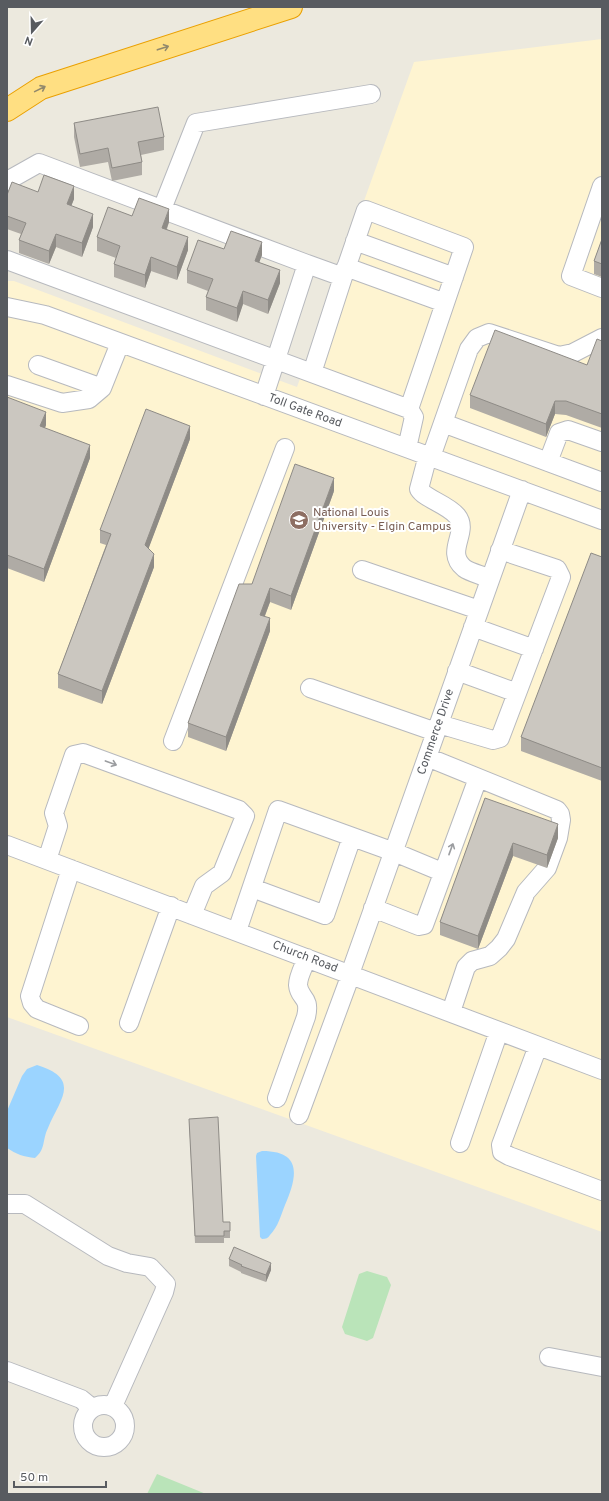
<svg xmlns="http://www.w3.org/2000/svg" width="609" height="1501" font-family="Overpass,sans-serif">
	<style>
		.commercial { fill: #fef4d1 }
		.green { fill: #bae4b9 }
		.water { fill: #9bd4ff }
		.lines { fill: none; stroke-linecap: round; stroke-linejoin: round }
		.minor-casing { stroke: #b7b9be; stroke-width: 20 }
		.highway-casing { stroke: #eaa000; stroke-width: 24 }
		.minor { stroke: #fff; stroke-width: 18 }
		.highway { stroke: #ffdf82; stroke-width: 22 }
		.wall { fill: #afaba5 }
		.shaded-wall { fill: #8e8b86 }
		.building { fill: #cbc7c0; stroke: #8e8b86 }
		.oneway { stroke: #92896c }
		.oneway2 { stroke: #9b9da0 }
		.labels { text-anchor: middle; dominant-baseline: central; stroke-width: 4; stroke-linejoin: round; paint-order: stroke }
		.street-label { font-size: 12px; fill: #585b60; stroke: #fff }
		.education-label { font-size: 12px; fill: #785e54; stroke: #fff; text-anchor: start }
	</style>
	<rect width="100%" height="100%" fill="#ece9de"/>
	<!-- commercial -->
	<path class="commercial" d="M602,39v1193l-595,-215v-736h7l283,106 117,-325z"/>
	<!-- green -->
	<path class="green" d="M367,1271l20,6 4,8 -18,53 -6,3 -22,-7 -3,-7 17,-53z
		M157,1474l49,20h-59z"/>
	<!-- water -->
	<path class="water" d="M37,1065c45,14 23,34 11,63 -6,12 -2,21 -13,30 -11,-1 -19,-4 -28,-10v-37l15,-35 5,-7z
		M262,1151c41,0 35,26 23,54 -4,10 -7,22 -15,30 -2,3 -4,4 -8,4l-2,-2 -4,-81 1,-3z"/>
	<g class="lines">
		<!-- minor casing -->
		<g class="minor-casing">
			<path id="minor" d="M7,181l32,-18 268,101 -43,132
				M602,186l-31,90 31,12
				M162,209l34,-86 175,-29
				M355,241l99,36
				M7,260l402,149 5,8 -7,31
				M307,264l36,13 23,-67 98,37 -55,162
				M346,267l99,36
				M7,307l38,8 557,205
				M38,365l64,23
				M312,373l31,-96
				M7,385l55,18 27,-4 13,-11 18,-45
				M443,423l159,59
				M428,455l-9,34c6,10 28,15 38,27 13,16 -13,35 7,52 7,5 18,7 26,11
				M431,457l38,-108 8,-11 12,-5 70,23 14,-3 29,-15
				M548,462l11,-29 9,-3 34,12
				M362,570l117,40
				M473,627l61,22
				M457,671l60,22
				M310,688l126,44
				M439,724l54,16 7,-2 61,-161 -4,-8 -57,-19
				M173,741l112,-293
				M427,757l130,53 3,4 1,6 -3,18 -11,30 -21,24 -20,47 -7,9 -9,8 -18,5 -6,6 -15,45
				M7,845l595,225
				M47,860l11,-34 -4,-13 20,-58 9,-2 156,57 6,6 -23,57 -18,13 -12,29
				M71,869l-41,127 2,7 5,6 42,17
				M252,888l73,27 27,-78
				M373,908l46,18 5,-1 54,-147
				M237,931l41,-121 116,42 48,20
				M350,974l172,-484
				M129,1023l42,-117
				M538,1046l-37,99 1,7 7,4 93,35
				M277,1098l29,-81c5,-21 -7,-18 -8,-32 0,-9 6,-19 9,-27
				M299,1115l52,-141
				M460,1143l39,-112
				M7,1204h18l83,52 19,7 23,4 16,17 -2,8 -51,114
				M549,1357l53,10
				M7,1371l74,28 11,9
				M83 1426a21 21 0 1 1 42 0a21 21 0 1 1-42 0Z"/>
		</g>
		<!-- highway casing -->
		<g class="highway-casing">
			<path id="highway" d="M7,110l34,-22 250,-81"/>
		</g>
		<!-- minor -->
		<use href="#minor" class="minor"/>
		<!-- highway -->
		<use href="#highway" class="highway"/>
	</g>
	<!-- wall -->
	<path class="wall" d="M74,123l90,14v13l-23,5 1,7v13l-30,6 -4,-19 -28,5 -6,-30z
		M38,192l36,7 -3,7 22,21 -11,30 -26,-10 -7,17 -30,-11v-13l2,-6 -14,-5v-34z
		M132,216l37,6 -2,7 21,21 -11,30 -26,-9 -6,17 -31,-11v-13l2,-6 -19,-7v-14z
		M602,239v38l-8,-3v-13z
		M224,249l38,6 -3,7 21,21 -12,31 -25,-10 -6,18 -31,-12v-13l2,-6 -21,-8v-13z
		M602,341v87l-36,-13 -11,-1 -9,23 -76,-29v-13l117,-30z
		M7,397l39,28 -1,3 45,30 -46,124 -37,-14z
		M190,439l-42,110 6,18 -52,137 -44,-16v-14l48,-129 -6,-2v-13z
		M334,491l-43,119 -21,-8 -5,14 5,15 -44,120 -38,-14v-14l64,-139z
		M602,557v224l-81,-30v-14z
		M485,798l73,40 -11,30 -34,-12 -35,93 -38,-14v-13z
		M189,1119l34,103h7v16h-6v5h-29z
		M229,1259l42,11 -5,12 -25,-9v-1l-12,-6z"/>
	<!-- shaded-wall -->
	<path class="shaded-wall" d="M74,186v13l-7,18v-13z
		M169,209v13l-7,19v-13z
		M93,214v13l-11,30v-14z
		M56,234v13l-7,17v-13z
		M188,237v13l-11,30v-13z
		M262,242v13l-7,19v-13z
		M151,257v14l-6,17v-13z
		M280,270v13l-12,31v-14z
		M243,291v13l-6,18v-14z
		M555,401v13l-9,23v-13z
		M46,412v13l-6,15v-14z
		M190,426v13l-45,119v-13z
		M90,445v13l-46,124v-13z
		M334,478v13l-43,119v-14z
		M154,554v13l-52,137v-13z
		M270,588v14l-10,26v-13z
		M270,618v13l-44,120v-14z
		M558,824v14l-11,30v-13z
		M513,843v13l-35,93v-13z
		M271,1263v7l-5,12v-7z"/>
	<!-- building -->
	<path class="building" d="M158,107l6,30 -26,5 4,20 -30,6 -4,-20 -28,6 -6,-31z
		M44,175l30,11 -7,18 26,10 -11,29 -26,-9 -7,17 -30,-11 7,-17 -19,-7v-21l5,-13 26,10z
		M139,198l30,11 -7,19 26,9 -11,30 -26,-10 -6,18 -31,-11 6,-18 -23,-9 11,-30 24,9z
		M231,231l31,11 -7,19 25,9 -12,30 -25,-9 -6,17 -31,-11 7,-18 -26,-9 11,-30 26,9z
		M602,239v25l-8,-3z
		M495,330l92,35 10,-26 5,2v73l-36,-13h-11l-9,23 -76,-29z
		M7,397l39,15 -6,14 50,19 -46,124 -37,-14z
		M146,409l44,17 -45,119 9,9 -52,137 -44,-17 53,-140 -11,-4z
		M295,464l39,14 -43,118 -21,-8 -10,27 10,3 -44,119 -38,-14 51,-139h13z
		M591,553l11,4v211l-81,-31z
		M485,798l73,26 -11,31 -34,-12 -35,93 -38,-14z
		M218,1117l5,105h7v9h-6v5h-29l-6,-117z
		M234,1247l37,16 -5,12 -25,-9 1,-1 -13,-6z"/>
	<!-- one-way arrows -->
	<defs><path id="oneway-shaft" d="M-6 0H5M1.5-3L5.5 0L1.5 3" fill="none" stroke-width="1.6" stroke-linecap="round" stroke-linejoin="round"/></defs>
	<g class="oneway">
		<use href="#oneway-shaft" transform="translate(163 48) rotate(-18)"/>
		<use href="#oneway-shaft" transform="translate(40 89) rotate(-26)"/>
	</g>
	<g class="oneway2">
		<use href="#oneway-shaft" transform="translate(111 763) rotate(20)"/>
		<use href="#oneway-shaft" transform="translate(451 849) rotate(-70)"/>
	</g>
	<!-- icons -->
	<defs>
		<g id="university-disc" transform="scale(1)"><circle r="9.5" fill="#8d6e63" stroke="#fff"/><path d="M0-5L7-2L0 1L-7-2ZM-4 1L0 2.5L4 1V4Q0 6-4 4Z" fill="#fff"/></g>
	</defs>
	<g fill-rule="evenodd">
		<use href="#university-disc" x="299" y="520"/>
	</g>
	<g class="labels">
		<!-- street labels -->
		<g class="street-label">
			<text transform="translate(305 411) rotate(20)">Toll Gate Road</text>
			<text transform="translate(436 732) rotate(-71)">Commerce Drive</text>
			<text transform="translate(305 957) rotate(21)">Church Road</text>
		</g>
		<!-- education labels -->
		<g class="education-label">
			<text x="313" y="513">National Louis<tspan x="313" dy="14">University - Elgin Campus</tspan></text>
		</g>
	</g>
	<!-- border -->
	<rect width="609" height="1501" fill="none" stroke="#585b60" stroke-width="16"/>
	<!-- north arrow -->
	<g transform="translate(32 32) rotate(200)" stroke="#ffffff" stroke-width="3" paint-order="stroke">
	<path d="M0-3L7 15L0 10L-7 15Z" fill="#585b60"/>
	<text y="-6" font-size="11" font-weight="bold" text-anchor="middle" fill="#585b60">N</text>
	</g>
	<!-- scale -->
	<path d="M14 1481v6h92v-6" fill="none" stroke="#585b60" stroke-width="2"/>
	<text x="20" y="1481" font-size="12" fill="#585b60" stroke="#ffffff" stroke-width="3" paint-order="stroke">50 m</text>
</svg>
